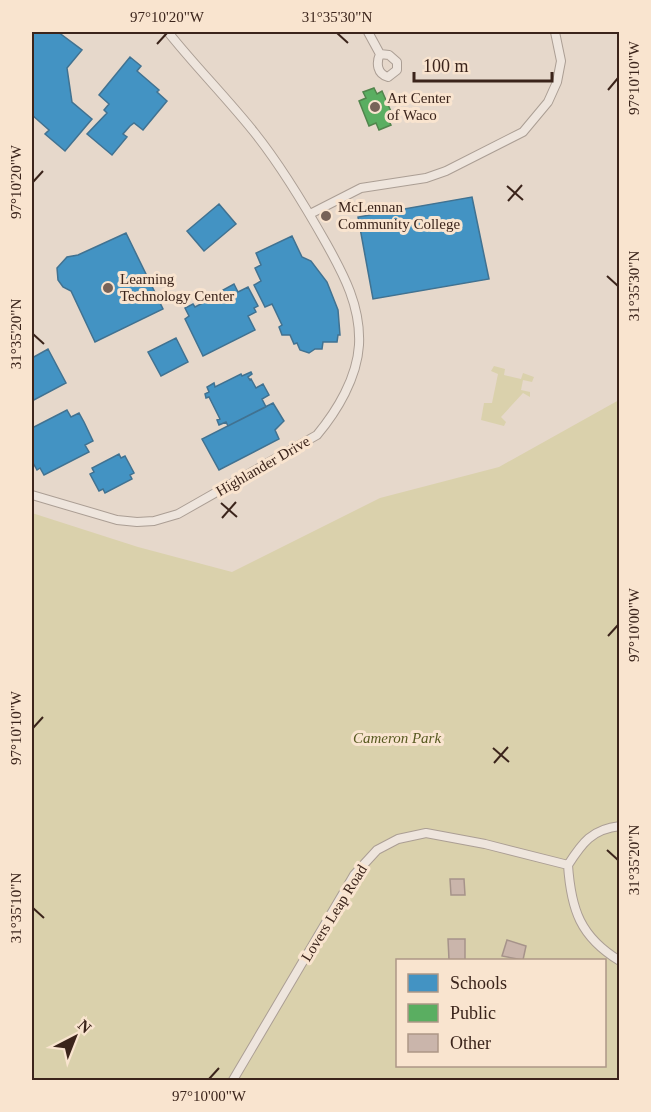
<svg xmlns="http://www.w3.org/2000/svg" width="651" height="1112" font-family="Georgia,serif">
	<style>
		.green { fill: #dad1ac; fill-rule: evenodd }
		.schools { fill: #4393c3; stroke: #417291; stroke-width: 1.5 }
		.public { fill: #5aae61; stroke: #51854c; stroke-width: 1.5 }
		.building { fill: #cab5ab; stroke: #a6938a; stroke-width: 1.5 }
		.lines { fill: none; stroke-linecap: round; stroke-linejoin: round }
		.minor-casing { stroke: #ab9e94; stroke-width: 10 }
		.minor { stroke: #eee5dd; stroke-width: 8 }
		.ticks { fill: none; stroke: #3b241b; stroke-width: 2 }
		.poi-dot { fill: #776359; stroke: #f9e4cf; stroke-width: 2 }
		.labels { text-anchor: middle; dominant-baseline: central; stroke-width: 6; stroke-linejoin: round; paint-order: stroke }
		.poi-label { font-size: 15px; fill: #3b241b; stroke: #f9e4cf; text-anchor: start }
		.street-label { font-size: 15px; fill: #3b241b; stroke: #f9e4cf }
		.park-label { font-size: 15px; font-style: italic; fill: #575920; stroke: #f9e4cf }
		.neatline { fill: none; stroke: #3b241b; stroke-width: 2 }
		.ticks-label { font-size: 15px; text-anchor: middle; fill: #3b241b }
	</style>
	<rect width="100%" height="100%" fill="#e6d8cb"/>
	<!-- green -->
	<path class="green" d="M494,366l11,3 -1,6 17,4 2,-6 11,4 -2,5 -9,-2 -2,10 9,2v5l-7,-4 -22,24 5,5 -2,4 -23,-6 3,-17h8l6,-29 -7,-3z
		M619,400v680h-587v-567l106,34 94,25 148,-74 119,-31zM398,960h206v106h-206z"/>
	<!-- schools -->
	<path class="schools" d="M32,32h26l24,18 -15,18 5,34 20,17 -27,32 -20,-17 4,-4 -17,-15z
		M130,57l11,9 -4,5 22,19 -2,2 10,9 -24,29 -9,-7 -4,3 -7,8 4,3 -15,18 -25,-21 20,-21 -3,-3 5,-6 -10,-9z
		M472,197l17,82 -116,20 -15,-82z
		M219,204l17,20 -32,27 -17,-20z
		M126,233l37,76 -68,33 -24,-51 -8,-4 -5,-7 -1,-12 10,-11 11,-2z
		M292,236l10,21 9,4 16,21 11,28 2,25h-2l-1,7h-14l-1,7h-7l-6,4 -9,-3 -3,-7 -3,1 -4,-9h-8l-3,-8 3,-2 -10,-21 -7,3 -11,-22 7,-4 -6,-13 6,-3 -5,-12z
		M234,284l4,8 10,-5 10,19 -4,2 2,4 -8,4 7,14 -52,26 -18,-37 4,-3 -4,-8 8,-4 2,3 29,-15 -1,-2z
		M176,338l12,24 -27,14 -13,-24z
		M48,349l18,34 -34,18v-43z
		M251,372l1,2 -4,3 2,3 1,-1 5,9 7,-4 6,11 -7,4 4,8 -38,19 -2,-4 -7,3 -2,-5 3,-1 -11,-22 -3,1 -1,-4 4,-2 -2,-5 7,-4 1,4 26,-13 1,2z
		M273,403l11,18 -9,9 4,9 -60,31 -17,-31z
		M67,410l4,7 8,-4 5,9 9,19 -8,4 4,7 -45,23 -4,-7 -3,2 -5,-9v-33z
		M119,454l2,4 4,-2 9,17 -4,2 2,4 -27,14 -2,-4 -4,2 -9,-17 4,-2 -2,-4z"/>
	<!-- public -->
	<path class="public" d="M374,88l3,6 5,-3 11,25 -5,3 3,6 -12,5 -3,-7 -7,3 -10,-25 7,-3 -3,-6z"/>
	<!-- building -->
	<path class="building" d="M450,879h14l1,16h-14z
		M448,939h17v21h-16z
		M507,940l19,6 -3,14 -21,-4z"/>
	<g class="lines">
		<!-- minor casing -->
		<g class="minor-casing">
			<path id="minor" d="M368,32l12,22c-4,9 -3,20 8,23l9,-7v-8l-8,-7 -9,-1
				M310,214l51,-26 65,-10 20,-7 77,-39 25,-30 9,-20 4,-21 -6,-29
				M32,495l85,25 20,2 17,-1 24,-7 139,-79c20,-24 40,-57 42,-90 2,-38 -15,-70 -33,-102 -22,-39 -44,-76 -72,-111 -28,-35 -59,-66 -86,-100
				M568,865c3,44 12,72 52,96
				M568,865c14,-22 24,-36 52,-39
				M233,1080l121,-205 23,-25 21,-11 28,-6 59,11 83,21"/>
		</g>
		<!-- minor -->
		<use href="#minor" class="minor"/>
	</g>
	<!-- ticks -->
	<path class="ticks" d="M337,33l11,10M157,44l10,-11M608,90l10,-12M33,182l10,-11M507,186l16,14M508,201l14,-16M607,276l11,10M33,334l11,10M221,503l16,14M222,518l14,-16M608,636l10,-11M33,728l10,-11M493,748l16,14M494,763l14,-16M607,850l11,10M33,908l11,10M209,1079l10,-11"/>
	<!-- markers -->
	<g class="poi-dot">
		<circle cx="375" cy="107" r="6"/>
		<circle cx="326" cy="216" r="6"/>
		<circle cx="108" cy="288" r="6"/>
	</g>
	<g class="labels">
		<!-- poi labels -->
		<g class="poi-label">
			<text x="387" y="98">Art Center<tspan x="387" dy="17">of Waco</tspan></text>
			<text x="338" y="207">McLennan<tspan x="338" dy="17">Community College</tspan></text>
			<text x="120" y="279">Learning<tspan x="120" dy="17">Technology Center</tspan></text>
		</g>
		<!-- street labels -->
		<g class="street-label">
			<text transform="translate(263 466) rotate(-30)">Highlander Drive</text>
			<text transform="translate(334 913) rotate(-58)">Lovers Leap Road</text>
		</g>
		<!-- park labels -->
		<g class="park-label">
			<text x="397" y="738">Cameron Park</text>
		</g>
	</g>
	<!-- border -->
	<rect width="651" height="1112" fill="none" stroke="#f9e4cf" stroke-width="66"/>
	<!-- legend -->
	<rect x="396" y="959" width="210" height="108" fill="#f9e4cf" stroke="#ad9787" stroke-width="1.5"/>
	<rect x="408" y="974" width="30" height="18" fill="#4393c3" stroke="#ad9787" stroke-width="1.5"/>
	<text x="450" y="989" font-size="18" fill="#3b241b">Schools</text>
	<rect x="408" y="1004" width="30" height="18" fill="#5aae61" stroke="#ad9787" stroke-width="1.5"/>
	<text x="450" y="1019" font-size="18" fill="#3b241b">Public</text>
	<rect x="408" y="1034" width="30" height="18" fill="#cab5ab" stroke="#ad9787" stroke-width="1.5"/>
	<text x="450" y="1049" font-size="18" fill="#3b241b">Other</text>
	<!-- north arrow -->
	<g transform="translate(75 1037) rotate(42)" stroke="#f9e4cf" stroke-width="4.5" paint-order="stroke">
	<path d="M0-4.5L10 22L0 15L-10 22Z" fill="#3b241b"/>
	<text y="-9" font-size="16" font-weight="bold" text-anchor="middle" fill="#3b241b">N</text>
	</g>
	<!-- scale -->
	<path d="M414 72v9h138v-9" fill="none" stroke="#3b241b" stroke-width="3"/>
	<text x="423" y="72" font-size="18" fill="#3b241b" stroke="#f9e4cf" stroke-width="4.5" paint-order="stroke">100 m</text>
	<rect x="33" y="33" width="585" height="1046" class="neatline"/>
	<g class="ticks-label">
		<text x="167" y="22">97°10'20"W</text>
		<text x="337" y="22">31°35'30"N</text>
		<text transform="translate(634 78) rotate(-90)" y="5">97°10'10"W</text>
		<text transform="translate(16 182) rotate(-90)" y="5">97°10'20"W</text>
		<text transform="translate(634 286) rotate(-90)" y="5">31°35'30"N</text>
		<text transform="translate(16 334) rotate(-90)" y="5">31°35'20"N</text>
		<text transform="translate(634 625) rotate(-90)" y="5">97°10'00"W</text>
		<text transform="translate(16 728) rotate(-90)" y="5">97°10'10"W</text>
		<text transform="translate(634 860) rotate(-90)" y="5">31°35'20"N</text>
		<text transform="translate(16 908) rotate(-90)" y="5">31°35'10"N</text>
		<text x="209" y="1101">97°10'00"W</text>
	</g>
</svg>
